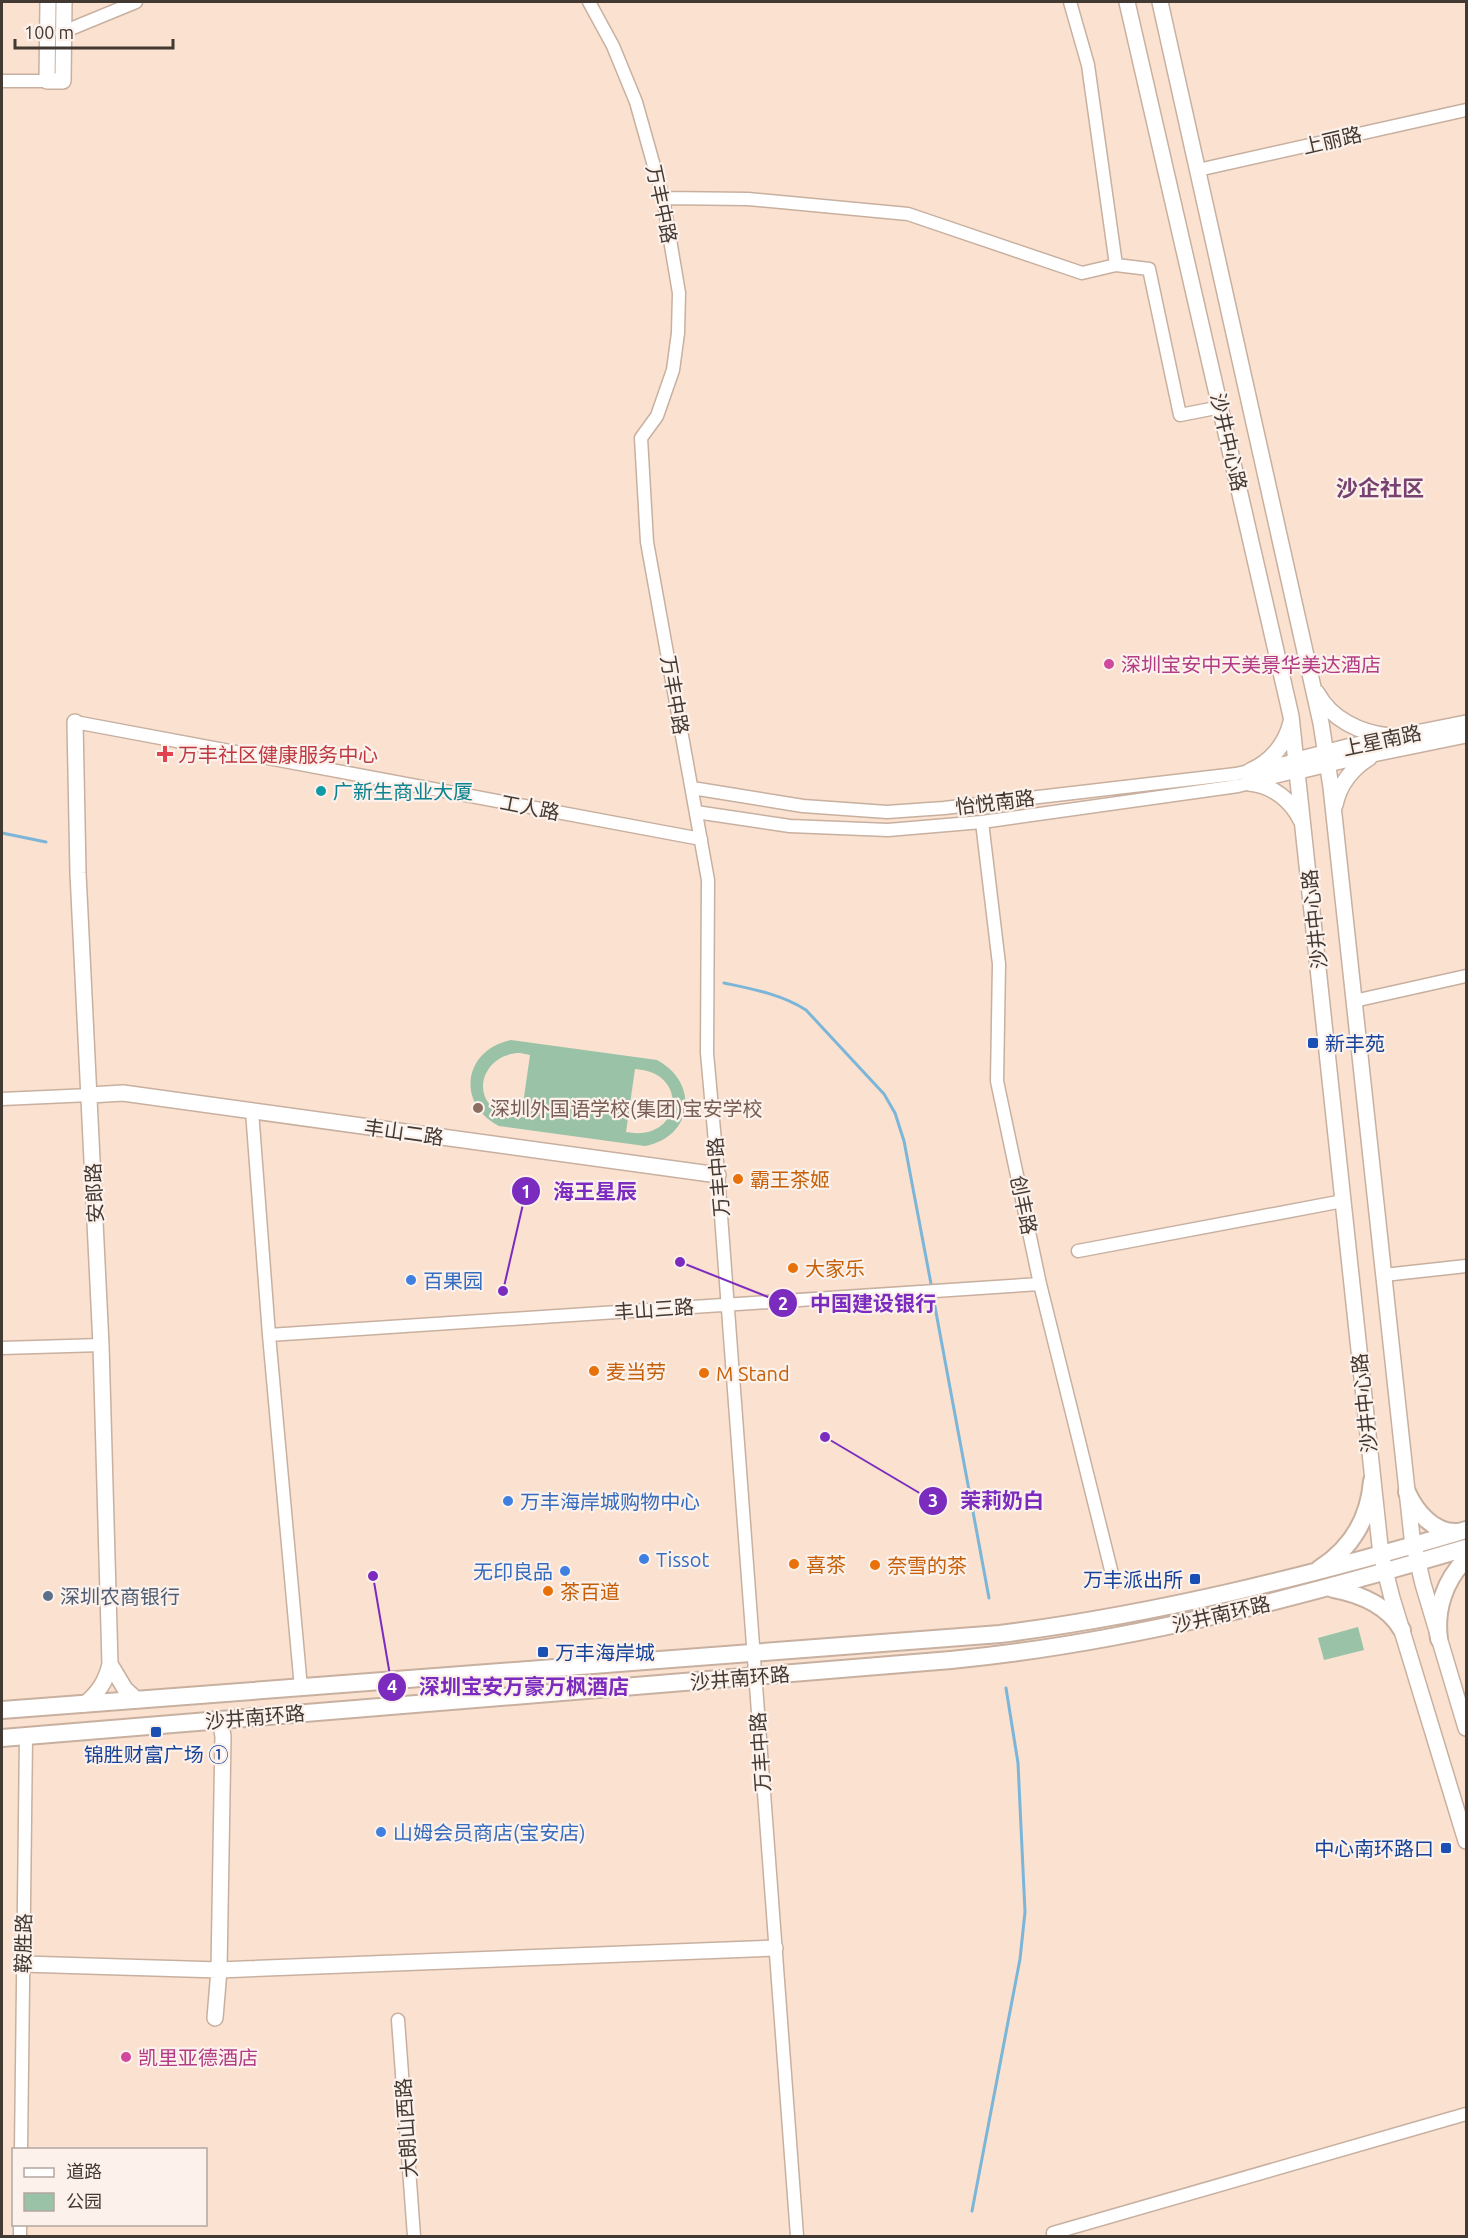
<svg xmlns="http://www.w3.org/2000/svg" width="1468" height="2238" font-family="Ubuntu,'Noto Sans SC',sans-serif">
	<style>
		.green { fill: #99c2a7; fill-rule: evenodd }
		.lines { fill: none; stroke-linecap: round; stroke-linejoin: round }
		.stream { stroke: #7bb6d9; stroke-width: 3 }
		.minor-casing { stroke: #c8b0a0; stroke-width: 15 }
		.tertiary-casing { stroke: #c8b0a0; stroke-width: 18 }
		.secondary-casing { stroke: #c8b0a0; stroke-width: 20 }
		.minor { stroke: #fff; stroke-width: 12 }
		.tertiary { stroke: #fff; stroke-width: 15 }
		.secondary { stroke: #fff; stroke-width: 16 }
		.hotel-dot { fill: #d1479c; stroke: #fcf1eb; stroke-width: 2 }
		.health-dot { fill: #e0444e; stroke: #fcf1eb; stroke-width: 2 }
		.culture-dot { fill: #0f9aa8; stroke: #fcf1eb; stroke-width: 2 }
		.transit-dot { fill: #1a4fb4; stroke: #fcf1eb; stroke-width: 2 }
		.education-dot { fill: #8d6e63; stroke: #fcf1eb; stroke-width: 2 }
		.food-dot { fill: #e8710a; stroke: #fcf1eb; stroke-width: 2 }
		.shop-dot { fill: #3f7fe0; stroke: #fcf1eb; stroke-width: 2 }
		.service-dot { fill: #5c6f8a; stroke: #fcf1eb; stroke-width: 2 }
		.labels { text-anchor: middle; dominant-baseline: central; stroke-width: 4.5; stroke-linejoin: round; paint-order: stroke }
		.street-label { font-size: 20px; fill: #433933; stroke: #fcf1eb }
		.hotel-label { font-size: 20px; fill: #b23c85; stroke: #fcf1eb; text-anchor: start }
		.health-label { font-size: 20px; fill: #be3a42; stroke: #fcf1eb; text-anchor: start }
		.culture-label { font-size: 20px; fill: #0d838f; stroke: #fcf1eb; text-anchor: start }
		.transit-label { font-size: 20px; fill: #164399; stroke: #fcf1eb; text-anchor: start }
		.education-label { font-size: 20px; fill: #785e54; stroke: #fcf1eb; text-anchor: start }
		.food-label { font-size: 20px; fill: #c56008; stroke: #fcf1eb; text-anchor: start }
		.shop-label { font-size: 20px; fill: #366cbe; stroke: #fcf1eb; text-anchor: start }
		.service-label { font-size: 20px; fill: #4e5e75; stroke: #fcf1eb; text-anchor: start }
		.quarter-label { font-size: 22px; font-weight: bold; fill: #774170; stroke: #fcf1eb }
		.leader { fill: none; stroke: #7b2cbf; stroke-width: 2 }
		.callout-dot { fill: #7b2cbf; stroke: #fcf1eb; stroke-width: 2 }
		.mark-label { font-size: 18px; text-anchor: middle; font-weight: bold; fill: #fff }
		.callout-label { font-size: 21px; text-anchor: middle; font-weight: bold; fill: #7b2cbf; stroke: #fcf1eb; stroke-width: 4.5; stroke-linejoin: round; paint-order: stroke }
	</style>
	<rect width="100%" height="100%" fill="#fae1d0"/>
	<!-- green -->
	<path class="green" d="M511,1040l146,20c43,23 36,77 -12,86l-146,-20c-43,-22 -36,-76 12,-86zM520,1053l10,2 -9,63c-8,-1 -16,-2 -23,-6 -30,-20 -11,-59 22,-59zM635,1069c56,3 47,74 -9,63z
		M1358,1627l6,23 -40,10 -6,-22z"/>
	<g class="lines">
		<!-- stream -->
		<path class="stream" d="M2,833l44,9
			M724,983c28,6 57,11 82,27l78,84 11,19 9,28 28,148
			M933,1296l56,302
			M972,2211l48,-252 5,-47 -7,-149 -12,-75"/>
		<!-- minor casing -->
		<g class="minor-casing">
			<path id="minor" d="M589,2l24,44 23,56 27,96 16,95 -1,40 -5,37 -16,46 -16,22 6,104 61,338 -1,173 11,122 79,1061
				M1070,2l18,63 28,200
				M63,32l73,-30
				M2,81h45
				M1198,170l268,-60
				M663,198l85,1 160,15 174,59 34,-8 33,4 31,146 41,-8
				M75,722l626,117
				M692,788l111,18 84,6 57,-4 292,-34 61,-14
				M696,812l94,14 98,4 94,-8 256,-36 61,-15
				M982,822l17,142 -2,117 43,203 74,298
				M1354,1001l112,-25
				M2,1099l88,-4
				M252,1111l17,224 32,353
				M1078,1251l265,-50
				M1384,1275l82,-9
				M269,1335l771,-51
				M2,1348l99,-3
				M398,2020l16,216
				M21,2150l5,-414
				M1053,2233l413,-119
				M20,2236v-12"/>
		</g>
		<!-- tertiary casing -->
		<g class="tertiary-casing">
			<path id="tertiary" d="M48,2l-1,79h16l1,-79
				M1127,2l164,714 90,839 11,43 74,243
				M1160,2l161,721 10,64 81,750 11,47 43,144
				M1317,693c14,26 43,40 72,43
				M75,722l3,151 23,472 9,319c-4,17 -11,28 -25,40
				M1297,760l54,-14 115,-23
				M1250,771c21,-9 36,-27 41,-49
				M1299,771l54,-13 113,-23
				M1249,783c24,2 43,18 53,39
				M1335,805c4,-20 17,-37 34,-47
				M90,1095l33,-2 595,82
				M110,1664l15,25 12,11
				M23,1964l196,6 556,-22
				M215,2018l4,-48 4,-234 -3,-16"/>
		</g>
		<!-- secondary casing -->
		<g class="secondary-casing">
			<path id="secondary" d="M1407,1492c9,20 27,41 50,40
				M1319,1569c33,-21 50,-50 53,-88
				M1333,1589c27,5 55,17 69,41
				M1439,1639c-4,-30 6,-59 27,-80
				M2,1710l998,-76c158,-20 313,-59 466,-104
				M2,1738l949,-78c176,-17 346,-62 515,-112"/>
		</g>
		<!-- minor -->
		<use href="#minor" class="minor"/>
		<!-- tertiary -->
		<use href="#tertiary" class="tertiary"/>
		<!-- secondary -->
		<use href="#secondary" class="secondary"/>
	</g>
	<!-- markers -->
	<g class="hotel-dot">
		<circle cx="1109" cy="664" r="6"/>
		<circle cx="126" cy="2057" r="6"/>
	</g>
	<path class="health-dot" d="M162 745h6v6h6v6h-6v6h-6v-6h-6v-6h6z"/>
	<circle class="culture-dot" cx="321" cy="791" r="6"/>
	<g class="transit-dot">
		<rect x="1307" y="1037" width="12" height="12" rx="3"/>
		<rect x="1189" y="1573" width="12" height="12" rx="3"/>
		<rect x="537" y="1646" width="12" height="12" rx="3"/>
		<rect x="150" y="1726" width="12" height="12" rx="3"/>
		<rect x="1440" y="1842" width="12" height="12" rx="3"/>
	</g>
	<circle class="education-dot" cx="478" cy="1108" r="6"/>
	<g class="food-dot">
		<circle cx="738" cy="1179" r="6"/>
		<circle cx="793" cy="1268" r="6"/>
		<circle cx="594" cy="1371" r="6"/>
		<circle cx="704" cy="1373" r="6"/>
		<circle cx="794" cy="1564" r="6"/>
		<circle cx="875" cy="1565" r="6"/>
		<circle cx="548" cy="1591" r="6"/>
	</g>
	<g class="shop-dot">
		<circle cx="411" cy="1280" r="6"/>
		<circle cx="508" cy="1501" r="6"/>
		<circle cx="644" cy="1559" r="6"/>
		<circle cx="565" cy="1571" r="6"/>
		<circle cx="381" cy="1832" r="6"/>
	</g>
	<circle class="service-dot" cx="48" cy="1596" r="6"/>
	<g class="labels">
		<!-- street labels -->
		<g class="street-label">
			<text transform="translate(1332 140) rotate(-13)">上丽路</text>
			<text transform="translate(662 204) rotate(78)">万丰中路</text>
			<text transform="translate(1229 442) rotate(77)">沙井中心路</text>
			<text transform="translate(675 695) rotate(80)">万丰中路</text>
			<text transform="translate(1382 740) rotate(-12)">上星南路</text>
			<text transform="translate(995 802) rotate(-7)">怡悦南路</text>
			<text transform="translate(530 807) rotate(11)">工人路</text>
			<text transform="translate(1314 919) rotate(-96)">沙井中心路</text>
			<text transform="translate(404 1132) rotate(8)">丰山二路</text>
			<text transform="translate(718 1177) rotate(-95)">万丰中路</text>
			<text transform="translate(94 1193) rotate(-93)">安郎路</text>
			<text transform="translate(1024 1205) rotate(78)">创丰路</text>
			<text transform="translate(654 1309) rotate(-4)">丰山三路</text>
			<text transform="translate(1364 1403) rotate(-96)">沙井中心路</text>
			<text transform="translate(1221 1614) rotate(-13)">沙井南环路</text>
			<text transform="translate(740 1678) rotate(-5)">沙井南环路</text>
			<text transform="translate(255 1717) rotate(-5)">沙井南环路</text>
			<text transform="translate(760 1752) rotate(-94)">万丰中路</text>
			<text transform="translate(23 1943) rotate(-89)">鞍胜路</text>
			<text transform="translate(406 2128) rotate(-94)">大朗山西路</text>
		</g>
		<!-- hotel labels -->
		<g class="hotel-label">
			<text x="1121" y="664">深圳宝安中天美景华美达酒店</text>
			<text x="138" y="2057">凯里亚德酒店</text>
		</g>
		<!-- health labels -->
		<g class="health-label">
			<text x="178" y="754">万丰社区健康服务中心</text>
		</g>
		<!-- culture labels -->
		<g class="culture-label">
			<text x="333" y="791">广新生商业大厦</text>
		</g>
		<!-- transit labels -->
		<g class="transit-label">
			<text x="1325" y="1043">新丰苑</text>
			<text x="1183" y="1579" text-anchor="end">万丰派出所</text>
			<text x="555" y="1652">万丰海岸城</text>
			<text x="156" y="1754" text-anchor="middle">锦胜财富广场 ①</text>
			<text x="1434" y="1848" text-anchor="end">中心南环路口</text>
		</g>
		<!-- education labels -->
		<g class="education-label">
			<text x="490" y="1108">深圳外国语学校(集团)宝安学校</text>
		</g>
		<!-- food labels -->
		<g class="food-label">
			<text x="750" y="1179">霸王茶姬</text>
			<text x="805" y="1268">大家乐</text>
			<text x="606" y="1371">麦当劳</text>
			<text x="716" y="1373">M Stand</text>
			<text x="806" y="1564">喜茶</text>
			<text x="887" y="1565">奈雪的茶</text>
			<text x="560" y="1591">茶百道</text>
		</g>
		<!-- shop labels -->
		<g class="shop-label">
			<text x="423" y="1280">百果园</text>
			<text x="520" y="1501">万丰海岸城购物中心</text>
			<text x="656" y="1559">Tissot</text>
			<text x="553" y="1571" text-anchor="end">无印良品</text>
			<text x="393" y="1832">山姆会员商店(宝安店)</text>
		</g>
		<!-- service labels -->
		<g class="service-label">
			<text x="60" y="1596">深圳农商银行</text>
		</g>
		<!-- quarter labels -->
		<g class="quarter-label">
			<text x="1380" y="487">沙企社区</text>
		</g>
	</g>
	<!-- callouts -->
	<path class="leader" d="M503 1291L526 1191M680 1262L783 1303M825 1437L933 1501M373 1576L392 1687"/>
	<g class="callout-dot">
		<circle cx="503" cy="1291" r="6"/>
		<circle cx="680" cy="1262" r="6"/>
		<circle cx="825" cy="1437" r="6"/>
		<circle cx="373" cy="1576" r="6"/>
		<circle cx="526" cy="1191" r="15"/>
		<circle cx="783" cy="1303" r="15"/>
		<circle cx="933" cy="1501" r="15"/>
		<circle cx="392" cy="1687" r="15"/>
	</g>
	<g class="mark-label">
		<text x="526" y="1198">1</text>
		<text x="783" y="1310">2</text>
		<text x="933" y="1507">3</text>
		<text x="392" y="1693">4</text>
	</g>
	<g class="callout-label">
		<text x="595" y="1199">海王星辰</text>
		<text x="873" y="1311">中国建设银行</text>
		<text x="1002" y="1508">茉莉奶白</text>
		<text x="524" y="1694">深圳宝安万豪万枫酒店</text>
	</g>
	<!-- border -->
	<rect width="1468" height="2238" fill="none" stroke="#433933" stroke-width="6"/>
	<!-- legend -->
	<rect x="12" y="2148" width="195" height="78" fill="#fcf1eb" stroke="#b2a7a1" stroke-width="1.5"/>
	<rect x="24" y="2168" width="30" height="9" fill="#ffffff" stroke="#b2a7a1" stroke-width="1.5"/>
	<text x="66" y="2178" font-size="18" fill="#433933">道路</text>
	<rect x="24" y="2193" width="30" height="18" fill="#99c2a7" stroke="#b2a7a1" stroke-width="1.5"/>
	<text x="66" y="2208" font-size="18" fill="#433933">公园</text>
	<!-- scale -->
	<path d="M15 39v9h158v-9" fill="none" stroke="#433933" stroke-width="3"/>
	<text x="24" y="39" font-size="18" fill="#433933" stroke="#fcf1eb" stroke-width="4.5" paint-order="stroke">100 m</text>
</svg>
